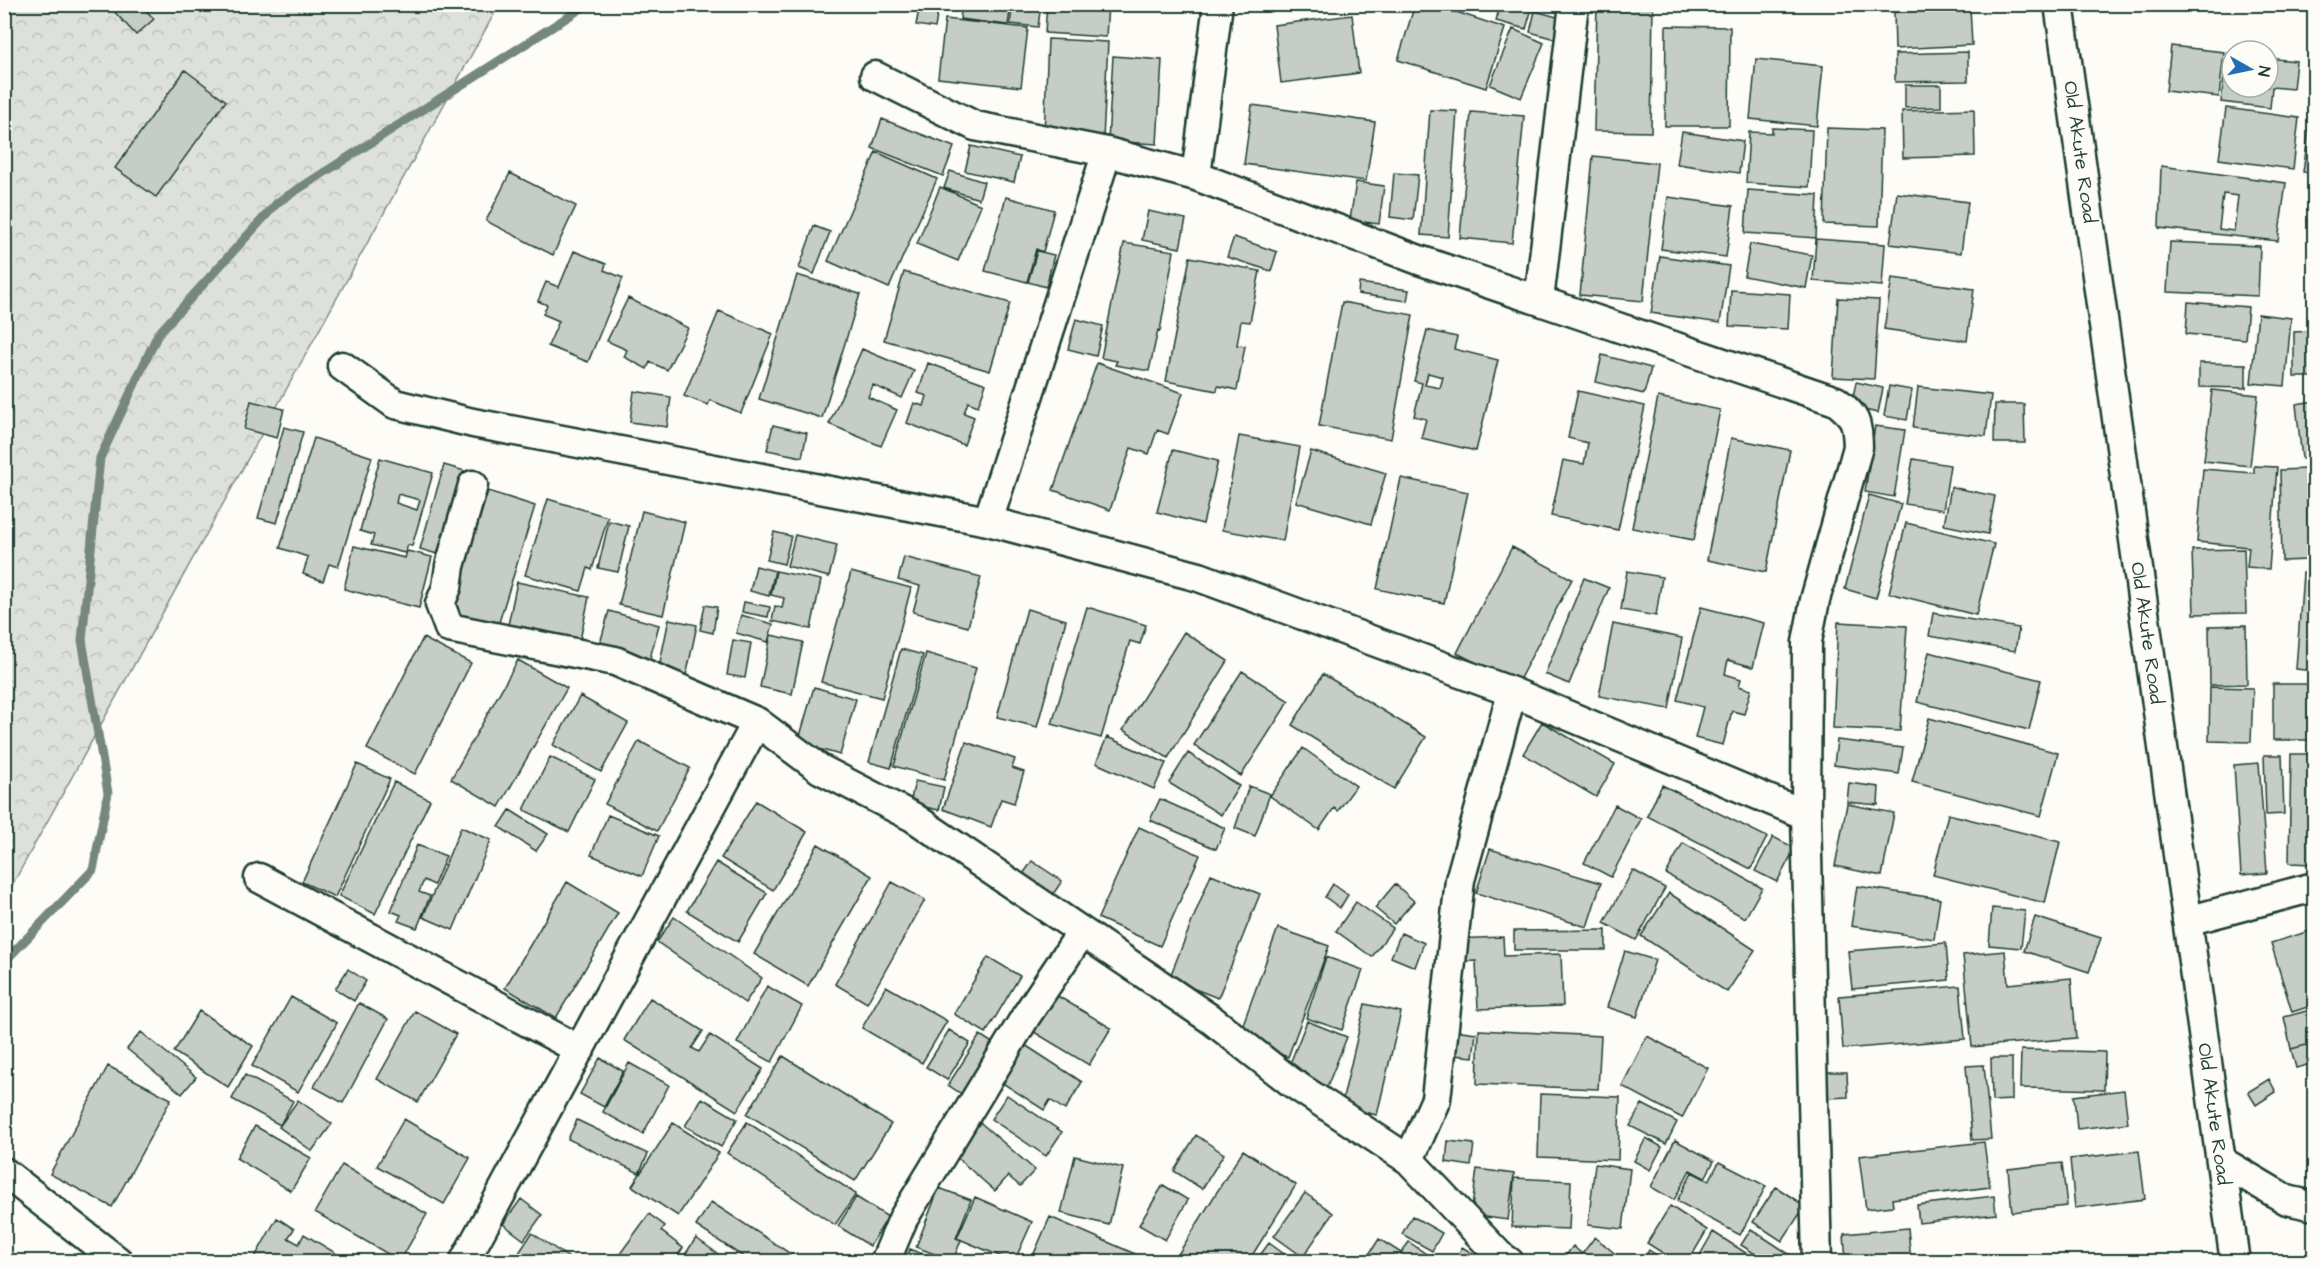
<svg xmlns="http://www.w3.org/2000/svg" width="2319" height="1266" font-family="'Architects Daughter',sans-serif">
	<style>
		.forest { fill: url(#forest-crowns); stroke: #7e8e88; stroke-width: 1.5 }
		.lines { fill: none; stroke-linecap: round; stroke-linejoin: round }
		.stream { stroke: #75877f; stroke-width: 9 }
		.building { fill: #c6cdc7; stroke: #1f3d34; stroke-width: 1.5; fill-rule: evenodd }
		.minor-casing { stroke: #1f3d34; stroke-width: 33 }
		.minor { stroke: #fdfcf7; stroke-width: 28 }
		.labels { text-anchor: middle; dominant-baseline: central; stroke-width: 4.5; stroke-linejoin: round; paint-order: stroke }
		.street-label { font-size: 20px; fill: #1f3d34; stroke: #fdfcf7 }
	</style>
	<defs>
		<pattern id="forest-crowns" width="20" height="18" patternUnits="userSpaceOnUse" patternTransform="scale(1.5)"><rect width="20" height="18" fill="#dde0db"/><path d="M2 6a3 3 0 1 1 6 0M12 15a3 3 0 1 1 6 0" fill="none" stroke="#bdc1bd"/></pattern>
	</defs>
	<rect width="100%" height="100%" fill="#fdfcf7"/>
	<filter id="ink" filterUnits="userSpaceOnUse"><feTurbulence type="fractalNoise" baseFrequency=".0167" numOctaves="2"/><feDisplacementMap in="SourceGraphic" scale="12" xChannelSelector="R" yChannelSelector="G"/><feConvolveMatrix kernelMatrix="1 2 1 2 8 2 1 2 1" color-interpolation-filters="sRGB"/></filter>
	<g filter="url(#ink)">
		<!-- forest -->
		<path class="forest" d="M5,5h494l-494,893z"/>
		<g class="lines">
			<!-- stream -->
			<path class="stream" d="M4,962l89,-92 15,-77 -26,-153 18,-182 58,-124 120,-132 310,-198"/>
		</g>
		<!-- building -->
		<path class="building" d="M115,4h25l14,15 -18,16 -25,-27z
			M920,4h19l-4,24 -19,-3z
			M962,4h49l-3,21 -48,-6z
			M1013,4h28l-3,23 -28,-3z
			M1047,4h61l-2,33 -61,-4z
			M1415,4h17l73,24 -19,60 -88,-28z
			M1500,4l33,1 -7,24 -30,-8z
			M1597,4h56l-2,128 -57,-1z
			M1970,7l2,38 -77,4 -1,-37z
			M1535,11l33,9 -6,21 -32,-9z
			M1352,15l7,58 -78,10 -7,-58z
			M945,19l83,9 -7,59 -83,-9z
			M1666,26l64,1 -1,99h-64z
			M1513,29l31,14 -23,55 -31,-13z
			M1048,39l60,3 -5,97 -59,-3z
			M2171,46l53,6 -5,45 -53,-6z
			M1968,52v29l-73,1v-28z
			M2227,53l5,1v33h36v-29l28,3 -3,28 -21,-2 -2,21 -49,-6z
			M1113,56l49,4 -5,84 -49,-3z
			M1756,59l67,7 -6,60 -67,-7z
			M185,70l41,31 -70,96 -41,-29z
			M1905,85h36v22l-36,1z
			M1252,105l123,17 -9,59 -122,-17z
			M2226,108l73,10 -6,51 -74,-10z
			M1974,109l1,47 -72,2 -1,-47z
			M1430,110l27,1 -9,126 -27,-2z
			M1471,112l53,4 -12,127 -52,-5z
			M2311,115l3,1v58l-11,-2z
			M882,119l72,28 -11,29 -71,-28z
			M1772,128l40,2 -3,57 -63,-4 3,-51 23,1z
			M1827,128l55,2 -3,96 -55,-2z
			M1682,132l61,9 -4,32 -62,-9z
			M971,146l49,11 -6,25 -49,-11z
			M876,152l61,27 -48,109 -61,-27z
			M1593,156l64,7 -14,138 -63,-6z
			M2161,166l125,17 -8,58 -119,-13zM2223,194l15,2 -4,35 -15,-2z
			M950,171l34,11 -5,17 -35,-11z
			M510,173l66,33 -23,49 -67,-34z
			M1394,173l24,2 -5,45 -23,-3z
			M1356,182l28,4 -5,38 -29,-4z
			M940,187l41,18 -23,56 -41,-17z
			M1748,190l70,5 -2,43 -71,-5z
			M1897,193l71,9 -7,51 -71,-9z
			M1006,197l48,13 -11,42 -7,-3 -9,33 -42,-11z
			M1668,197l65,9 -7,51 -65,-8z
			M1148,211l38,8 -6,29 -38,-8z
			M814,226l16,6 -16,42 -15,-6z
			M1234,237l43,15 -6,19 -44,-14z
			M1816,239l69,5 -3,42 -69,-5z
			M2170,242l90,4 -2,50 -91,-4z
			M1124,243l50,8 -14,80 -2,-1 -9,41 -34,-6 2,-4 -16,-3z
			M1750,244l62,11 -6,33 -62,-12z
			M574,251l32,13 -2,6 19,8 -35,84 -40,-16 11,-25 -16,-7 4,-9 -9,-4 8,-19 13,5z
			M1037,251l17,4 -8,32 -18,-5z
			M1660,256l69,10 -9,57 -69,-10z
			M1190,257l70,14 -10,51 -9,-1 -4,24 8,1 -8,44 -19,-4 -1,5 -51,-10z
			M904,272l106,31 -20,68 -106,-31z
			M797,275l63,19 -38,124 -63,-19z
			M1892,278l82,11 -7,52 -83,-12z
			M1359,283l50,7 -2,11 -49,-7z
			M1731,290l59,4 -2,35 -59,-3z
			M628,298l60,30 -21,42 -17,-8 -3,7 -23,-12 3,-7 -20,-9z
			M1838,298l41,2 -5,79 -41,-2z
			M1342,302l71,13 -22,124 -72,-13z
			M2188,302l60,5 -3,32 -59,-5z
			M719,311l54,23 -32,79 -31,-13 -2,5 -24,-9z
			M2258,314l33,4 -6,68 -34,-3z
			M1076,319l27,7 -7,30 -28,-7z
			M1427,330l30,7 -3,12 44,11 -22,91 -55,-13 5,-19 -12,-3 8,-33 -8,-2zM1428,373l15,4 -3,11 -15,-3z
			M2311,331l1,46h-18v-45z
			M862,349l52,22 -12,27 -29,-13 -5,12 29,13 -16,36 -52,-22z
			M1602,355l49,13 -7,26 -48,-12z
			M928,363l58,21 -8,22 -10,-4 -4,11 10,4 -10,28 -57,-22 7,-20 10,3 3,-10 -9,-3z
			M1097,363l86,30 -15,41 -11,-4 -8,24 -18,-6 -21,62 -57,-20z
			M2199,363l47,1v24l-47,-1z
			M1856,382l27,6 -5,25 -27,-6z
			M1889,386l23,4 -5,30 -23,-4z
			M1918,387l73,8 -5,41 -73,-8z
			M2212,390l46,5 -8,71 -46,-5z
			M634,391l37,6 -4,30 -37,-5z
			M1578,391l67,15 -27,124 -67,-14 12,-56 21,4 4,-21 -20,-5z
			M1658,397l62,13 -26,130 -62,-12z
			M251,401l33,8 -7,29 -33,-9z
			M2314,401v57l-12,1 -6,-55z
			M1995,404h29l1,39h-31z
			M773,425l34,8 -5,24 -35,-7z
			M1875,426l30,4 -11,67 -29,-5z
			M284,427l19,5 -26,91 -19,-5z
			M1239,436l61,11 -17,94 -61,-11z
			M314,438l58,19 -34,110 -9,-3 -6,17 -20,-7 5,-17 -28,-9z
			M1731,438l59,12 -24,122 -59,-12z
			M1173,450l45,11 -15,63 -46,-12z
			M1311,451l75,22 -15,51 -75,-22z
			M380,458l53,15 -21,73 -4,-1 -3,8 -34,-8 3,-10 -14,-4zM398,494l22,6 -3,10 -21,-7z
			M1913,459l37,6 -7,45 -38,-6z
			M444,465l24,7 -24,84 -24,-7z
			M2254,466l23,1 -8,102 -22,-2 2,-20 -52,-5 6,-73 51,4z
			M2307,469l1,91 -26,1 -2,-91z
			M1401,478l67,14 -24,111 -67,-14z
			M1951,487l44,9 -7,38 -44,-9z
			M488,491l47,15 -39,126 -47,-15z
			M1869,495l32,9 -25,94 -31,-9z
			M548,499l60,18 -16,53 -4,-2 -7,23 -56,-16z
			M642,511l43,11 -22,93 -44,-10z
			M609,521l20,5 -11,46 -20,-4z
			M1906,523l88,21 -18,71 -87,-22z
			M774,532l17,4 -7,28 -17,-4z
			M795,535l42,10 -8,32 -42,-11z
			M354,546l51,12 2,-7 25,6 -13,51 -75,-19z
			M1512,547l60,32 -55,105 -60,-31z
			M2244,549l2,64 -52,1 -2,-64z
			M904,557l77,20 -13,50 -55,-15 7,-26 -22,-6z
			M756,566l19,5 -6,25 -19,-5z
			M776,571l45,9 -10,49 -39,-8 3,-15 7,2 2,-10 -13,-3z
			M1627,571l35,6 -6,39 -35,-6z
			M851,572l60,16 -29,110 -61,-16z
			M2303,573l11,1v97l-18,-2z
			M1584,578l25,10 -40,96 -24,-10z
			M517,582l72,15 -10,48 -72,-15z
			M744,602l26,5 -2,10 -26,-5z
			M705,605l12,2 -4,26 -13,-3z
			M1087,607l59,18 -6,19 -10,-3 -29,97 -49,-14z
			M1701,607l63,16 -11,44 -25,-7 -3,14 16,5 -2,7 12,4 -7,24 -12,-3 -9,34 -28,-7 8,-31 -26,-7z
			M1027,609l39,11 -29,107 -40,-10z
			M609,611l50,14 -11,40 -50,-14z
			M1933,613l86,15 -4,23 -86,-15z
			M741,615l32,9 -5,18 -32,-9z
			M669,619l28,6 -11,52 -28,-5z
			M1838,622l69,4 -7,105 -67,-3z
			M1613,624l69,14 -13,71 -70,-13z
			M2246,625l1,59 -37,1 -1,-59z
			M1184,632l44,29 -60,97 -45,-28z
			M771,635l32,7 -11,52 -32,-7z
			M423,638l48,25 -56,111 -48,-25z
			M733,640l18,3 -6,35 -18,-3z
			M901,649l22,6 -32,113 -22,-6z
			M1929,652l112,28 -12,50 -112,-28z
			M926,653l50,15 -32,112 -50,-14z
			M518,660l49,28 -68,119 -48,-28z
			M1242,671l47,30 -48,75 -47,-31z
			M1323,674l103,63 -32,52 -102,-64z
			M2273,684h41v56h-41z
			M814,687l42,12 -16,56 -42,-12z
			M2210,687l43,1 -2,54 -42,-1z
			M580,696l48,27 -27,49 -48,-27z
			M1929,718l129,35 -17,63 -129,-34z
			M1542,722l73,42 -19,33 -73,-43z
			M1107,737l59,26 -12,26 -58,-26z
			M1837,740l66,8 -4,26 -65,-9z
			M639,741l51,27 -33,63 -52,-27z
			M966,742l49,17 -3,9 12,4 -10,31 -13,-4 -10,28 -48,-18z
			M1303,748l53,38 -18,25 -4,-3 -15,22 -49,-34z
			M1188,753l51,33 -18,29 -52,-32z
			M2291,754h23v110l-25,-1z
			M2264,755h18l2,59 -18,1z
			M550,757l45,22 -26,53 -45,-22z
			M2259,763l8,110 -26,2 -7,-110z
			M357,764l33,15 -55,118 -33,-15z
			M915,781l29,6 -5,23 -29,-6z
			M394,782l36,18 -55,114 -36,-18z
			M1849,783l30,4 -1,18 -31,-3z
			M1662,785l105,52 -16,32 -104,-53z
			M1249,786l21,8 -15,42 -20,-8z
			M1160,799l65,29 -9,21 -66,-29z
			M756,801l51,31 -34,58 -52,-32z
			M1847,804l47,9 -12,63 -47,-10z
			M1615,805l26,14 -30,58 -27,-14z
			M510,810l38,24 -12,17 -37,-24z
			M1948,814l112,28 -15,61 -112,-28z
			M608,815l51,21 -17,40 -51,-21z
			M461,827l30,13 -38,90 -30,-13z
			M1139,827l61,28 -40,91 -62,-28z
			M1773,837l22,11 -18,34 -22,-11z
			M1683,843l79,45 -17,30 -79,-44z
			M818,844l54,32 -64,110 -54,-32z
			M417,845l29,11 -12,29 -10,-5 -5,12 11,4 -13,32 -19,-7 3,-6 -10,-4z
			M1490,849l111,34 -14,44 -111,-34z
			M1032,861l30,20 -13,19 -30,-20z
			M716,862l51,31 -29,49 -51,-31z
			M1633,870l32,18 -29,52 -32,-17z
			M1211,874l49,20 -42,104 -49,-19z
			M567,882l51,31 -62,105 -51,-30z
			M892,882l33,18 -58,103 -32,-19z
			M1333,884l15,11 -8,13 -15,-11z
			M1395,884l19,17 -20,23 -19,-16z
			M1857,886l83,13 -6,40 -83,-13z
			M1669,893l86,57 -28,42 -86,-56z
			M1356,902l37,26 -21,29 -36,-26z
			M1992,908l33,3 -4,37 -32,-3z
			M674,917l88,61 -17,25 -88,-61z
			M2035,917l66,21 -12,34 -65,-21z
			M1278,928l51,18 -41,111 -50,-19z
			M1606,930v20h-92v-19z
			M2313,930l1,75 -22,7 -21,-69z
			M1401,933l23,10 -9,24 -24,-10z
			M1503,937l1,19 57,-2 2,52 -85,3 -2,-48 -20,1 -1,-23z
			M1946,943l3,37 -97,9 -4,-38z
			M1625,951l30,9 -18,57 -30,-10z
			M2005,951l3,33 63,-6 5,60 -104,9 -9,-92z
			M988,957l32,19 -34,57 -32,-19z
			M1326,957l37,13 -21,60 -36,-12z
			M348,969l18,12 -12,20 -19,-12z
			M767,986l35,20 -30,56 -35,-19z
			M886,986l61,35 -25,42 -60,-35z
			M1960,986l5,53 -122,10 -4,-53z
			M1056,995l55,33 -22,37 -55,-33z
			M291,997l46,26 -39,69 -46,-26z
			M650,998l53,33 -11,17 7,4 11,-17 53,34 -26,42 -113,-71z
			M359,1003l29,16 -45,84 -29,-16z
			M1365,1004l36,8 -24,103 -36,-8z
			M2314,1009v34l-23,6 -7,-32z
			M199,1011l54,35 -25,41 -54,-35z
			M415,1011l41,23 -38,68 -41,-23z
			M1307,1021l40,16 -22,55 -40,-16z
			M1447,1029l29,4 -3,24 -29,-3z
			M949,1030l21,13 -23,37 -21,-13z
			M1479,1030l122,6 -3,53 -121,-5z
			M141,1032l55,45 -14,17 -55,-45z
			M980,1035l14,9 -31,51 -15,-10z
			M1647,1036l61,32 -26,50 -60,-32z
			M1022,1043l60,39 -17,28 -15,-10 -6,10 -46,-30z
			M2314,1043v20l-18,5 -5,-19z
			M2021,1050l84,2 -1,38 -84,-2z
			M783,1056l108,68 -36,57 -108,-67z
			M600,1058l23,13 -19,36 -24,-13z
			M1991,1058h21v42l-20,1z
			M629,1063l40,22 -26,49 -40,-22z
			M1984,1065l7,74 -19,1 -6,-74z
			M108,1066l63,33 -59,108 -62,-33z
			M1827,1072h20l1,25 -20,1z
			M245,1075l48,26 -13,24 -48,-26z
			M2269,1079l7,13 -20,13 -8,-13z
			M2124,1090l4,33 -51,6 -3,-33z
			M1540,1094l80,3 -2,63 -80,-3z
			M1007,1095l55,37 -16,24 -55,-37z
			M702,1098l35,21 -16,28 -36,-21z
			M298,1100l34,24 -20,27 -33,-24z
			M1642,1104l35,18 -11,22 -36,-18z
			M975,1118l60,52 -15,16 -12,-10 -13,15 -47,-41z
			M404,1119l66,39 -26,46 -67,-38z
			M577,1120l71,34 -9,19 -71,-34z
			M747,1122l109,72 -21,31 -108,-72z
			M673,1123l46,30 -41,63 -46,-30z
			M255,1126l56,32 -20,33 -55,-33z
			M1196,1135l28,19 -22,35 -28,-18z
			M1646,1138l16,9 -12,23 -16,-9z
			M1675,1140l39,21 -9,17 -15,-8 -16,30 -23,-13z
			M1448,1141l26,3 -3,22 -25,-4z
			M1984,1142l6,45 -98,12 1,7 -27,3 -7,-53z
			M1243,1150l53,35 -48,77h-63l-8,-6z
			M2139,1151l6,48 -70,9 -5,-49z
			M1075,1156l48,12 -14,57 -48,-12z
			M1719,1162l47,24 -26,49 -63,-34 15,-29 17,9z
			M2062,1163l5,43 -55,6 -4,-43z
			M1595,1164l35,5 -7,60 -35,-4z
			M342,1165l85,49 -27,47 -85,-49z
			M1477,1169l37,5 -6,46 -37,-5z
			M1514,1178l57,3 -2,48 -57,-2z
			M1163,1185l25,15 -23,40 -26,-15z
			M1776,1187l29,19 -23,35 -29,-19z
			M939,1188l32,12 -15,38 5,2 -8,21 -37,-14z
			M1305,1193l28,20 -30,44 -29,-21z
			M1994,1196l2,18 -77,9 -2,-18z
			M856,1197l32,20 -18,29 -32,-20z
			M975,1197l57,25 -18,40 -57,-24z
			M521,1199l21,16 -18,25 -21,-16z
			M711,1202l92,60h-52l-55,-36z
			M1670,1206l37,24 -19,32h-11l-30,-19z
			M649,1214l16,12 -4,5 22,17 -10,14h-59z
			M1412,1216l30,17 -10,18 -30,-17z
			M1050,1217l99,43 -105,2 -11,-6z
			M277,1218l17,11 -6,9 11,6 5,-10 38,23 -2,5h-78l-7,-5z
			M1908,1228l3,34h-65l-2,-28z
			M1751,1229l50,33h-33l-27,-17z
			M1713,1232l47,30h-64z
			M532,1233l43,29h-56l-4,-3z
			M1595,1237l30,25h-64l12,-16 9,8z
			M696,1238l33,24h-49z
			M1379,1239l22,14 8,-11 20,14 -3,6h-62z
			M1269,1243l26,19h-40z
			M1462,1247l13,8 -3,7h-18z
			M910,1249l32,13h-37z
			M1649,1250l18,12h-25z
			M2058,1256l1,6h-39l-1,-2z"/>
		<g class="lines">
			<!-- minor casing -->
			<g class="minor-casing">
				<path id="minor" d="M2059,4l176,1258
					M875,76l100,50 132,26 89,24 223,84 417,141c20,16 21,20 22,46l-43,153 -8,42 -1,173
					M1196,176l22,-172
					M1539,300l35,-296
					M342,366l53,38 78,19 515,98 211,56 313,115 294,123 11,447
					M473,485l-23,81 -3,21 -7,17 9,24 166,33 142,61 63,47 93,48 299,203 79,62 118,78 90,95 10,7
					M988,521l119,-369
					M259,878l321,172
					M2187,921l127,-34
					M1409,1160l27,-61 24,-219 52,-188
					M2221,1161l66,39 27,6
					M4,1172l115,90
					M464,1262l293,-540
					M885,1262l18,-43 123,-203 56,-84"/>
			</g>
			<!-- minor -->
			<use href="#minor" class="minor"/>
		</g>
	</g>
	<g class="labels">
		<!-- street labels -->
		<g class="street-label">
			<text transform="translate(2080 152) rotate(82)">Old Akute Road</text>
			<text transform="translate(2147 633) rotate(82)">Old Akute Road</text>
			<text transform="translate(2214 1114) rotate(82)">Old Akute Road</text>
		</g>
	</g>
	<!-- margin -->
	<rect width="2319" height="1266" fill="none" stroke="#fdfcf7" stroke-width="24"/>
	<rect x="12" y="12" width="2295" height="1242" fill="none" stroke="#1f3d34" stroke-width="2" filter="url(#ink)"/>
	<!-- north arrow -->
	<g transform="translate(2250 69) rotate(99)"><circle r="28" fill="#fdfcf7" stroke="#a4b0a9" stroke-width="1.5"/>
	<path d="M0-4.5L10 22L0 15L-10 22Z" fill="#1f6fb2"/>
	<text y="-9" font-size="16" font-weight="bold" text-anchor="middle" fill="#1f3d34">N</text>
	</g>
</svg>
